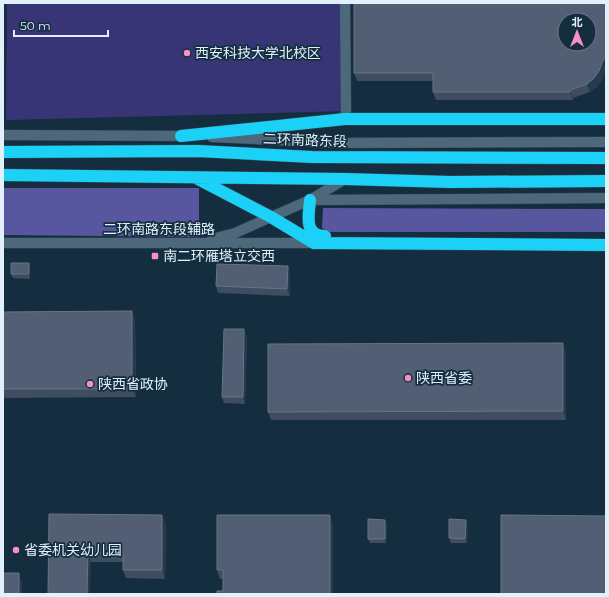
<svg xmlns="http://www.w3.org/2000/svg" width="609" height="597" font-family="Montserrat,'Noto Sans SC',sans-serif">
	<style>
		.green { fill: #383576 }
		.forest { fill: #58569f }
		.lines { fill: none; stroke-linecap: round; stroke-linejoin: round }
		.street-casing { stroke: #364a58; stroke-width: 11 }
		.secondary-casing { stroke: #364a58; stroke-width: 11 }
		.highway-casing { stroke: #364a58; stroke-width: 13 }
		.street { stroke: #4d687b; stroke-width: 10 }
		.secondary { stroke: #4d687b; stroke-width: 10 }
		.highway { stroke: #1cd1f7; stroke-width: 12 }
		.wall { fill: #3f4c62 }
		.shaded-wall { fill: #27394d }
		.building { fill: #515e73; stroke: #677588; fill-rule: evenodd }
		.poi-dot { fill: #f98fca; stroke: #152e3f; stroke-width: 1.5 }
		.labels { text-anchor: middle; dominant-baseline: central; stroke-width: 3.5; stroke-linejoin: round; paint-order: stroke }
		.poi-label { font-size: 14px; fill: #e1f0fb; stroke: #152e3f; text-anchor: start }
		.street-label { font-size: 14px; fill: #e1f0fb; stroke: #152e3f }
	</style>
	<rect width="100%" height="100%" fill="#152e3f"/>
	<!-- green -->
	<path class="green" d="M7,3h338l1,108 -340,9z"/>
	<!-- forest -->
	<path class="forest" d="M3,188h196v49l-196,-2z
		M323,208l283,1v23h-279l-5,-4z"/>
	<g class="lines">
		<!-- street casing -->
		<g class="street-casing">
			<path id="street" d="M345,3l1,108 -1,8"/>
		</g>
		<!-- secondary casing -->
		<g class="secondary-casing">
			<path id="secondary" d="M3,135l185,1
				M212,137l125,6 269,-1
				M310,200l296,-2
				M212,239l23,-6 36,-16 39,-17 35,-21
				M3,243h311"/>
		</g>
		<!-- highway casing -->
		<g class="highway-casing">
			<path id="highway" d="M181,136l164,-17h261
				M3,152l195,-1 114,6 294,1
				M3,175l342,4 105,3 156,-1
				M196,178l75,39 43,26 292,2
				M310,200c-1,14 -7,36 15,36"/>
		</g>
		<!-- street -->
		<use href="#street" class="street"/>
		<!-- secondary -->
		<use href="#secondary" class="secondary"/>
		<!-- highway -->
		<use href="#highway" class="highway"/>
	</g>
	<!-- wall -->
	<path class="wall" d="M606,3v66l-4,11 -5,7 -7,5 -17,6v2h-137l-3,-8v-11h-76l-3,-8z
		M29,263l1,4v12l-17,-1 -2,-4z
		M290,273v23l-72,-3 -2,-7z
		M132,311l3,9 1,77 -133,1v-86z
		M247,336l-2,68 -21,-1 -2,-6z
		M566,352v68h-295l-3,-8z
		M49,514l117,10 -1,55 -39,-1 -3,-8v-8h-32z
		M333,524v70h-116l6,-3v-12h-3l-3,-9z
		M387,524l-1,19h-16l-2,-4z
		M468,524l-1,19h-16l-2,-5z"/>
	<!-- shaded-wall -->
	<path class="shaded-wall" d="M604,58l2,4v7l-4,11 -5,7 -7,5 -3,-8z
		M570,90l3,8v2l-3,-8z
		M29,263l1,4v12l-1,-5z
		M288,266l2,7v23l-3,-7z
		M132,311l3,9 1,77 -4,-8z
		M244,329l3,7 -2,68 -2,-7z
		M563,343l3,9v68l-3,-9z
		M162,515l4,9 -1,55 -3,-9z
		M330,515l3,9v70h-3z
		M385,520l2,4 -1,19 -1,-4z
		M466,520l2,4 -1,19 -2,-4z
		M88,553l3,9 -1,32h-3z
		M19,573l3,9v12h-3z"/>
	<!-- building -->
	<path class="building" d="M354,3h252v55h-2l-5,13 -5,7 -7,6 -17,6v2h-137v-19h-79zM565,20h24v24h-24z
		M11,263h18v11h-18z
		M217,264l71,2 -1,23 -71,-3z
		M132,311v78h-129v-77z
		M224,329h20l-1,68h-21z
		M563,343v68l-295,1v-68z
		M49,514l113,1v55h-39v-17h-35l-1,41h-39z
		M217,515h113v79h-113v-3h6v-21h-6z
		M501,515l105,1v78h-105z
		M368,519l17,1v19h-17z
		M449,519l17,1 -1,19 -16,-1z
		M3,573h16v21h-16z"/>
	<!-- markers -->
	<g class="poi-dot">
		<circle cx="187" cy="53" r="4"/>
		<rect x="151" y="252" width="8" height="8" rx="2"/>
		<circle cx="408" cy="378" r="4"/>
		<circle cx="90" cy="384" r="4"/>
		<circle cx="16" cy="550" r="4"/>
	</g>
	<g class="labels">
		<!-- poi labels -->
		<g class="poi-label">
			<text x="195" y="53">西安科技大学北校区</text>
			<text x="163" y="256">南二环雁塔立交西</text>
			<text x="416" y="378">陕西省委</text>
			<text x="98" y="384">陕西省政协</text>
			<text x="24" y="550">省委机关幼儿园</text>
		</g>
		<!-- street labels -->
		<g class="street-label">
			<text transform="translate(305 140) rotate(2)">二环南路东段</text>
			<text x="159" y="229">二环南路东段辅路</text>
		</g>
	</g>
	<!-- border -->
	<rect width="609" height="597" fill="none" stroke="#e1f0fb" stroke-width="8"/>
	<!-- north arrow -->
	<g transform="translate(577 32)"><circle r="19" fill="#152e3f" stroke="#677c8a"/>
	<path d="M0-3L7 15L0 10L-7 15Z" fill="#f98fca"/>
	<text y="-6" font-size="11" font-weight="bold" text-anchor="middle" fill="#e1f0fb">北</text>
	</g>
	<!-- scale -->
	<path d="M14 30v6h94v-6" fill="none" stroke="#e1f0fb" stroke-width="2"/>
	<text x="20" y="30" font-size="12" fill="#e1f0fb" stroke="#152e3f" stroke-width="3" paint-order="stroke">50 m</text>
</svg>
